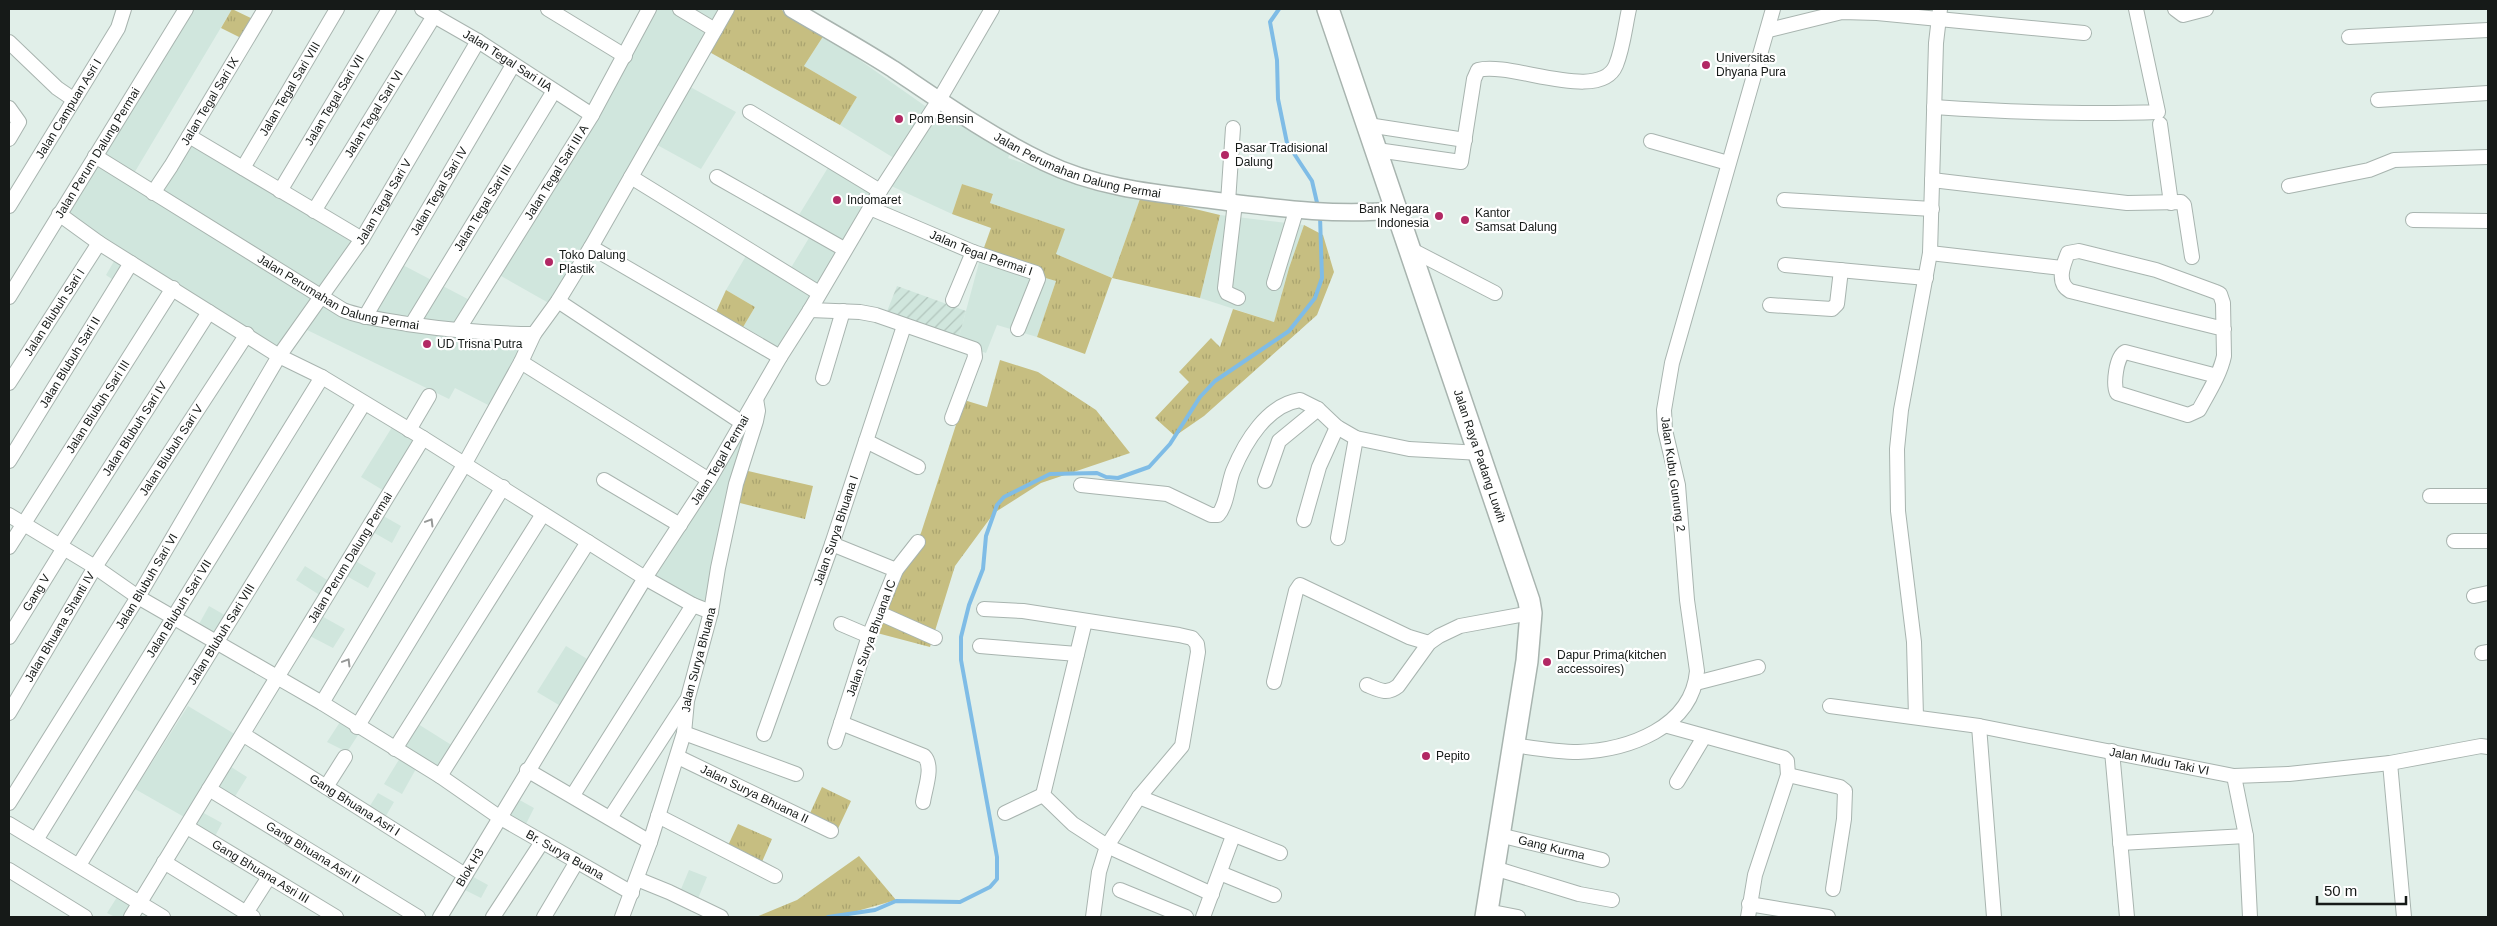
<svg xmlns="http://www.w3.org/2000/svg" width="2497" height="926" font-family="Helvetica,sans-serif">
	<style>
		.built { fill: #d0e6dd }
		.industrial { fill: url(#industrial-furrows) }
		.grass { fill: url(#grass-tufts) }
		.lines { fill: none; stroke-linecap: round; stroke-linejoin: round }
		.stream { stroke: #7fbce6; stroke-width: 4 }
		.minor-casing { stroke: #a8b4af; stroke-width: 16 }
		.tertiary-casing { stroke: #a8b4af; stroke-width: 19 }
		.primary-casing { stroke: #a8b4af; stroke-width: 24 }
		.minor { stroke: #fff; stroke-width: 14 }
		.tertiary { stroke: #fff; stroke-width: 16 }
		.primary { stroke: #fff; stroke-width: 21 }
		.oneway { stroke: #969897 }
		.poi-dot { fill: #b22864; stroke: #fff; stroke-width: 2 }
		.labels { text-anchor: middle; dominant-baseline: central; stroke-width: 4.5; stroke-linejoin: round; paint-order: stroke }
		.poi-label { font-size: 12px; fill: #161a18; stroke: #fff; text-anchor: start }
		.street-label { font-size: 12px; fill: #161a18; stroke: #fff }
	</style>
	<defs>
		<pattern id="industrial-furrows" width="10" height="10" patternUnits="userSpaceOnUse" patternTransform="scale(1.25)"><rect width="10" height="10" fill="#d0e6dd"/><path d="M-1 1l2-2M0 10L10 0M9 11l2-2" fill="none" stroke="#b2c5bd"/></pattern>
		<pattern id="grass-tufts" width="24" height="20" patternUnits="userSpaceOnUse" patternTransform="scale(1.25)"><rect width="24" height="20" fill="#c6be81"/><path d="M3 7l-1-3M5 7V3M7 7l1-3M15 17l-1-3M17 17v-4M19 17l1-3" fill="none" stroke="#a9a36f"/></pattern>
	</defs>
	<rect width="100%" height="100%" fill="#e1efe9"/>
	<!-- built -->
	<path class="built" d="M185,9h47l-99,166 23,24 34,-56 167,102 -39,57 52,19 29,-58 82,43 -19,33 72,1 -42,67 -37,-19 -6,11 -146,-71 -18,32 -153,-94 -11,19 -15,-10 11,-19 -61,-39z
		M650,9h78l-45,74 53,29 -35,57 -51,-28 -96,165 -60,-34z
		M824,35l104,73 85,40 -5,10 78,26 55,12 -29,82 -56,-24 8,-25 -74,-26 3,-8 -31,-11 -10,30 -65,-30 15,-21 -62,-38 17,-28 -53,-31z
		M829,166l53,29 -106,167 -32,108 -34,148 -61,-37 126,-219 -39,-23 19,-32 -29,-17 24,-41 39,22 23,-38 -18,-10z
		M1220,215l84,10 -15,43 -15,54 -74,-24z
		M980,259l76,22 -19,56 -40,-12 -11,28 -29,-9z
		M394,424l30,18 -33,53 -30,-18z
		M380,514l21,12 -9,17 -21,-12z
		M352,559l24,14 -8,15 -25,-14z
		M305,566l30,19 -9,14 -30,-19z
		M209,606l19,11 -15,27 -19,-11z
		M318,614l27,15 -12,19 -27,-14z
		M566,646l31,19 -28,46 -32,-19z
		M188,706l55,33 -15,26 19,12 -13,21 -20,-12 -14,25 22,12 -10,19 -19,-20 -58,-33z
		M340,722l20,10 -13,20 -20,-10z
		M418,724l43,27 -20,32 -24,-16 -15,27 -18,-10 16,-26 -2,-2z
		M378,793l16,9 -14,24 -17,-9z
		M516,798l18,10 -8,16 -19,-10z
		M689,870l18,7 -13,31 -18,-7z
		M468,874l20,11 -7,13 -20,-10z
		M119,894l19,11 -8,12h-15l-8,-4z"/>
	<!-- industrial -->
	<path class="industrial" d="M897,286l69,25 -9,33 -73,-25z"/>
	<!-- grass -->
	<path class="grass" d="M232,9l31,15 -12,19 -30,-15z
		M728,9h52l44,26 -20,31 53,31 -17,28 -136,-76z
		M962,184l31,10 -3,9 75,26 -9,25 56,24 29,-82 79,19 -20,83 -88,-20 -27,76 -48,-17 19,-56 -76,-22 11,-31 -39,-14z
		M1304,225l19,10 11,37 -17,43 -113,101 -29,20 -20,-18 34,-36 -10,-10 32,-34 9,9 13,-38 41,13 15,-54z
		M726,290l29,17 -19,32 -26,-14z
		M1000,360l38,12 58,38 34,43 -89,30 -47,30 -39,53 -25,81 -53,-14 10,-42 34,-58 43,-133 23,7z
		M744,470l69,16 -8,33 -69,-17z
		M822,787l29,14 -16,34 -29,-13z
		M738,824l34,15 -14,32 -34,-17z
		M859,856l37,44 -60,17h-80l41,-17z"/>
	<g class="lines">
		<!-- stream -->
		<path class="stream" d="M1279,9l-9,13 7,38 1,39 9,44 25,38 6,26
			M828,917l47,-7 21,-9 64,1 30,-15 7,-8v-22l-36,-197v-23l8,-32 14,-36 3,-33 11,-31 7,-8 46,-23 47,-1 9,4 12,1 31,-11 21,-23 30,-47 15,-16 74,-50 26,-33 7,-20 -2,-62"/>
		<!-- minor casing -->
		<g class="minor-casing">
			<g id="minor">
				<path id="s1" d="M422,9l56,32 114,74"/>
				<path d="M548,9l77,47"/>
				<path d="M680,9l35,21"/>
				<path d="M2175,9l8,6 23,-6"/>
				<path d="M1769,30l73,-18 35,1 207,20"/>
				<path d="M2349,37l139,-7"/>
				<path d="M9,42l48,46 16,11"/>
				<path d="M2378,100l110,-7"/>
				<path d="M1934,107c75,5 149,8 224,5l-22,-103"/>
				<path d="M9,108l10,14 -10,17"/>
				<path d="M750,112l130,79"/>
				<path d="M2160,124l11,79"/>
				<path d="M1368,125l97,15"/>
				<path d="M189,136l173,103"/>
				<path d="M1651,141l77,22"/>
				<path d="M1377,150l84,12 13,-83 4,-9c33,-9 122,34 138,-5 7,-17 9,-38 13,-56"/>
				<path id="s2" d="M95,156l248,154c21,8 42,10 64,14 42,6 84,10 127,10"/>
				<path id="s3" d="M243,168l94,-159"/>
				<path d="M631,177l188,116"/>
				<path d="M717,177l127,72"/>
				<path d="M1932,180l195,23 54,-1 3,3 8,52"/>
				<path d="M2289,186l80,-16 25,-10 94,-3"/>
				<path id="s4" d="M280,191l109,-182"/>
				<path id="s5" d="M153,193l18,-27 94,-157"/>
				<path d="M1784,200l148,9"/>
				<path d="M1228,202l5,-74"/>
				<path d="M1235,203l-10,85 2,5 11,5"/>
				<path id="s6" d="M9,206l109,-178 6,-19"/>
				<path id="s7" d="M870,208l103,44 63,21 2,6 -20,50"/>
				<path id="s8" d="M314,211l120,-195"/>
				<path d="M59,214l40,29 180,113 43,21 101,61 222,140 48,27 18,7"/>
				<path d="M2413,220l75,1"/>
				<path d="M591,247l189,110"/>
				<path d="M1412,250l83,43"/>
				<path d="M1930,253l132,15"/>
				<path d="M1785,265l141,13"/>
				<path d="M1274,283l22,-72"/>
				<path id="s9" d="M9,297l177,-288"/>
				<path d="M953,300l20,-48"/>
				<path d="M558,301l183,121"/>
				<path d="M1770,305l62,4 5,-5 4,-34"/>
				<path d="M810,310l50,2 16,3 98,34 1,8 -23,61"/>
				<path id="s10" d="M365,317l148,-252"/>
				<path id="s11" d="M412,324l142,-233"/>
				<path id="s12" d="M458,330l134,-215 57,-106"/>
				<path d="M521,362l188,118"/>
				<path d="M2217,376l-92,-24c-9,5 -12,32 -8,41l71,22 11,-5c9,-17 21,-35 25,-54l-1,-53 -3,-9 -4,-2 -60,-22 -77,-19 -11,2c-5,12 -12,30 2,38l154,38"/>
				<path d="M823,378l20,-67"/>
				<path id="s13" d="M9,383l90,-140"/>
				<path d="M409,430l20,-34"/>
				<path d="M866,441l52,26"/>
				<path id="s14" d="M9,461l122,-198"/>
				<path d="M604,480l76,45"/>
				<path d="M1265,481l14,-40 39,-32"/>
				<path d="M1081,485l86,9 44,21h7c9,-10 10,-31 15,-44 12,-29 34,-66 67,-71l18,9 19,18 19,11 53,11 72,4"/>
				<path d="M2430,496h58"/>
				<path id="s15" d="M9,515l86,52 43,30 184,106 118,73 59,41 133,76"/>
				<path d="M1304,520l15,-53 18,-40"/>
				<path d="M1338,538l18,-100"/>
				<path d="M2454,541h34"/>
				<path d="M832,544l64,26 -27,66 -34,106"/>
				<path id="s16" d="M60,546l149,-234"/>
				<path id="s17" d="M9,547l164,-259"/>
				<path d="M896,570l22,-28"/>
				<path d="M2474,596l14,-3"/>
				<path d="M984,609l39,2 156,24 13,3 5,6 1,8 -16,94 -43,51 -32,49 -8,26 -6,45"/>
				<path d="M879,613l56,25"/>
				<path d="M1085,621l-42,174 30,29 34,22 105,48"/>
				<path d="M841,624l28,12"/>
				<path id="s18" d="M9,637l55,-89"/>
				<path d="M980,646l97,8"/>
				<path d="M2482,653l6,-1"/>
				<path d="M1274,682l22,-91 4,-6 109,52 20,6"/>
				<path d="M1696,683l62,-16"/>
				<path d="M1367,685c12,5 20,10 31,1l31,-43 10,-7 21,-10 71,-13"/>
				<path d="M322,703l142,-238 57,-103 13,-28 24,-33 33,-54 136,-238"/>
				<path id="s19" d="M1830,706l149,20 255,50 55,-2 101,-11 91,-17 7,1"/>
				<path id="s20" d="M9,713l86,-146 152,-233"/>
				<path d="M1916,717l-2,-75 -16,-131 -1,-62 4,-39 29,-157 6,-210 4,-34"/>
				<path d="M841,723l83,33c10,10 1,32 -1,46"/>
				<path d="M1668,726l116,32 3,3 1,14 -33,100 -7,42"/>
				<path d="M1979,726l15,191"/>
				<path d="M357,727l146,-240"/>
				<path d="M684,733l112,41"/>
				<path id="s21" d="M764,734l68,-190 72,-218"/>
				<path id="s22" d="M244,735l221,140"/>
				<path d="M1513,745c21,3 43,7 65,7 50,-2 114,-24 119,-81l-10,-71 -9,-115 -13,-55 -1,-20 8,-47 101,-354"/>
				<path d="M395,749l148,-235"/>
				<path d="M2112,751l15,166"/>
				<path id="s23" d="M678,757l153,74"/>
				<path d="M2390,763l14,154"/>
				<path d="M527,770l123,72"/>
				<path d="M1788,775l52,12 5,4 -1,28 -11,70"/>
				<path d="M440,776l148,-234"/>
				<path d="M2234,776l12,60 4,81"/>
				<path d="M1677,782l27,-45"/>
				<path d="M326,787l19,-30"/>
				<path id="s24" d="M209,789l209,128"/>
				<path d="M573,795l120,-190"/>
				<path d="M1139,797l141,56"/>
				<path id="s25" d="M9,803l129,-206 141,-241 83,-117 116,-198"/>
				<path d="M1005,813l38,-18"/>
				<path d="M658,816l117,60"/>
				<path d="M610,818l76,-117"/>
				<path d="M9,824l154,93"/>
				<path id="s26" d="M187,827l149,90"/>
				<path id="s27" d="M1499,835l103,25"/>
				<path id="s28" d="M36,840l286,-463"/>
				<path d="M2120,843l126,-7"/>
				<path d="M164,862l89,55"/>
				<path id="s29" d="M79,865l285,-462"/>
				<path d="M1494,868l85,26 33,6"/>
				<path d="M9,870l76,47"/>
				<path d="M1220,873l54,22"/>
				<path d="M637,879l32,13 52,25"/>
				<path d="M1120,890l66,27"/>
				<path d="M1749,904l79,13"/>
				<path d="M1487,911l31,6"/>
				<path d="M246,913l23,-36"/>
				<path id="s30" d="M131,917l292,-479"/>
				<path id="s31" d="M440,917l205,-339 64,-98 71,-123 30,-47 70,-119 59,-91 53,-91"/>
				<path d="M493,917l49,-75"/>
				<path d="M544,917l32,-54"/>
				<path id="s32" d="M622,917l28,-75 34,-109 3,-32 24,-89 7,-44 18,-84 20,-63 2,-10 -2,-12"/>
				<path d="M1203,917l30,-81"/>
			</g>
		</g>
		<!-- tertiary casing -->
		<g class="tertiary-casing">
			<g id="tertiary">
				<path id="s33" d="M792,9c34,20 68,39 101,60 49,33 97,67 151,93 57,28 121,32 183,40 57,7 113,14 170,8"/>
			</g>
		</g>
		<!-- primary casing -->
		<g class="primary-casing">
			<g id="primary">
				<path id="s34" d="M1328,9l201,592 2,12 -4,48 -41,256"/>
			</g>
		</g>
		<!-- minor -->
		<use href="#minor" class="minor"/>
		<!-- tertiary -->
		<use href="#tertiary" class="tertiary"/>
		<!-- primary -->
		<use href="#primary" class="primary"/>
	</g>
	<!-- one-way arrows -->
	<defs><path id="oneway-chevron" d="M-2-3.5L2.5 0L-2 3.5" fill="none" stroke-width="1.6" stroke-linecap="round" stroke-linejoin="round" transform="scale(1.25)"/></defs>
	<g class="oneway">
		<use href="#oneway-chevron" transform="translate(430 522) rotate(-59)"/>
		<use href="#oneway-chevron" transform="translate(347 662) rotate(-59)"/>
	</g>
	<!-- markers -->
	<g class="poi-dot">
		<circle cx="1706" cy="65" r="5"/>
		<circle cx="899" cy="119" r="5"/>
		<circle cx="1225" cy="155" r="5"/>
		<circle cx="837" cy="200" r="5"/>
		<circle cx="1439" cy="216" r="5"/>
		<circle cx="1465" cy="220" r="5"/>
		<circle cx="549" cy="262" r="5"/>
		<circle cx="427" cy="344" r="5"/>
		<circle cx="1547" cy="662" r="5"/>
		<circle cx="1426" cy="756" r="5"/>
	</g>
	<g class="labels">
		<!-- poi labels -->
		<g class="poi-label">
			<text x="1716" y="58">Universitas<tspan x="1716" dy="14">Dhyana Pura</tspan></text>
			<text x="909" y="119">Pom Bensin</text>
			<text x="1235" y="148">Pasar Tradisional<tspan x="1235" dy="14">Dalung</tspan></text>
			<text x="847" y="200">Indomaret</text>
			<text x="1429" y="209" text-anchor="end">Bank Negara<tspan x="1429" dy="14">Indonesia</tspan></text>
			<text x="1475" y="213">Kantor<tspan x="1475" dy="14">Samsat Dalung</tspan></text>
			<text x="559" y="255">Toko Dalung<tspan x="559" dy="14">Plastik</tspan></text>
			<text x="437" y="344">UD Trisna Putra</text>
			<text x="1557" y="655">Dapur Prima(kitchen<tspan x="1557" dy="14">accessoires)</tspan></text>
			<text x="1436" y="756">Pepito</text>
		</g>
		<!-- street labels -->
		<g class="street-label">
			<text stroke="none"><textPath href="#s1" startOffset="100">Jalan Tegal Sari IIA</textPath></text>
			<text stroke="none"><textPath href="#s3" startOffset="92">Jalan Tegal Sari VIII</textPath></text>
			<text stroke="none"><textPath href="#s4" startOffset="106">Jalan Tegal Sari VII</textPath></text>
			<text stroke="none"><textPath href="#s5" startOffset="108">Jalan Tegal Sari IX</textPath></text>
			<text stroke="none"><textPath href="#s6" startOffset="114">Jalan Campuan Asri I</textPath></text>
			<text stroke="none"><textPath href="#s8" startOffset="114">Jalan Tegal Sari VI</textPath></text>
			<text stroke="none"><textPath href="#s9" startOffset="169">Jalan Perum Dalung Permai</textPath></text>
			<text stroke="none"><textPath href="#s33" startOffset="328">Jalan Perumahan Dalung Permai</textPath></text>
			<text stroke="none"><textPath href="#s12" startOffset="186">Jalan Tegal Sari III A</textPath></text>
			<text stroke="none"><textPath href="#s10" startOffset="146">Jalan Tegal Sari IV</textPath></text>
			<text stroke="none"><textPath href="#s25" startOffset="709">Jalan Tegal Sari V</textPath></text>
			<text stroke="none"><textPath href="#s11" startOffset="136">Jalan Tegal Sari III</textPath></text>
			<text stroke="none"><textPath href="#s7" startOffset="120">Jalan Tegal Permai I</textPath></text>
			<text stroke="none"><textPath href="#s2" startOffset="281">Jalan Perumahan Dalung Permai</textPath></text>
			<text stroke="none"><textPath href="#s13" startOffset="84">Jalan Blubuh Sari I</textPath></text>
			<text stroke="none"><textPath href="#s14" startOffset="116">Jalan Blubuh Sari II</textPath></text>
			<text stroke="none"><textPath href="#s17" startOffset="166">Jalan Blubuh Sari III</textPath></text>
			<text stroke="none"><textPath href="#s16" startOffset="139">Jalan Blubuh Sari IV</textPath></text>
			<text stroke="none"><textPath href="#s20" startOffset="309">Jalan Blubuh Sari V</textPath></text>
			<text stroke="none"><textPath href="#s34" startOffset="472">Jalan Raya Padang Luwih</textPath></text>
			<text stroke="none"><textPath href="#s31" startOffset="536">Jalan Tegal Permai</textPath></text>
			<text transform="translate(1673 474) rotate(82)">Jalan Kubu Gunung 2</text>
			<text stroke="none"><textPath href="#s21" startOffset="216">Jalan Surya Bhuana I</textPath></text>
			<text stroke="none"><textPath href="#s30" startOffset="421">Jalan Perum Dalung Permai</textPath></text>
			<text stroke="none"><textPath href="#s25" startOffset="261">Jalan Blubuh Sari VI</textPath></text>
			<text stroke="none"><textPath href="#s18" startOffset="52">Gang V</textPath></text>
			<text stroke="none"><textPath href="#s28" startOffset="272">Jalan Blubuh Sari VII</textPath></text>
			<text stroke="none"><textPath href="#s20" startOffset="100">Jalan Bhuana Shanti IV</textPath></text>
			<text stroke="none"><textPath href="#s29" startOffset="271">Jalan Blubuh Sari VIII</textPath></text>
			<text transform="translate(871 638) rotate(-70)">Jalan Surya Bhuana IC</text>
			<text stroke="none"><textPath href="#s32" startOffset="269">Jalan Surya Bhuana</textPath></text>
			<text stroke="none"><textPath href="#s19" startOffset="334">Jalan Mudu Taki VI</textPath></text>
			<text stroke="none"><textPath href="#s23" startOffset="85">Jalan Surya Bhuana II</textPath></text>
			<text stroke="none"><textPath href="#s22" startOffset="131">Gang Bhuana Asri I</textPath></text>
			<text stroke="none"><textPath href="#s27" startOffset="54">Gang Kurma</textPath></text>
			<text stroke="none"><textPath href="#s24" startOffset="122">Gang Bhuana Asri II</textPath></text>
			<text stroke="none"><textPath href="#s15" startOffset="652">Br. Surya Buana</textPath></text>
			<text stroke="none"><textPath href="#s31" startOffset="58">Blok H3</textPath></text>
			<text stroke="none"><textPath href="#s26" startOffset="86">Gang Bhuana Asri III</textPath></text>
		</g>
	</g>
	<!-- border -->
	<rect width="2497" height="926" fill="none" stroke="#161a18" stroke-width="20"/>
	<!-- scale -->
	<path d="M2317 896v8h89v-8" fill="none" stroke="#161a18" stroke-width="2.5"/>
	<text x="2324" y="896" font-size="15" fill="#161a18" stroke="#ffffff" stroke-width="4" paint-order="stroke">50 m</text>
</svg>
